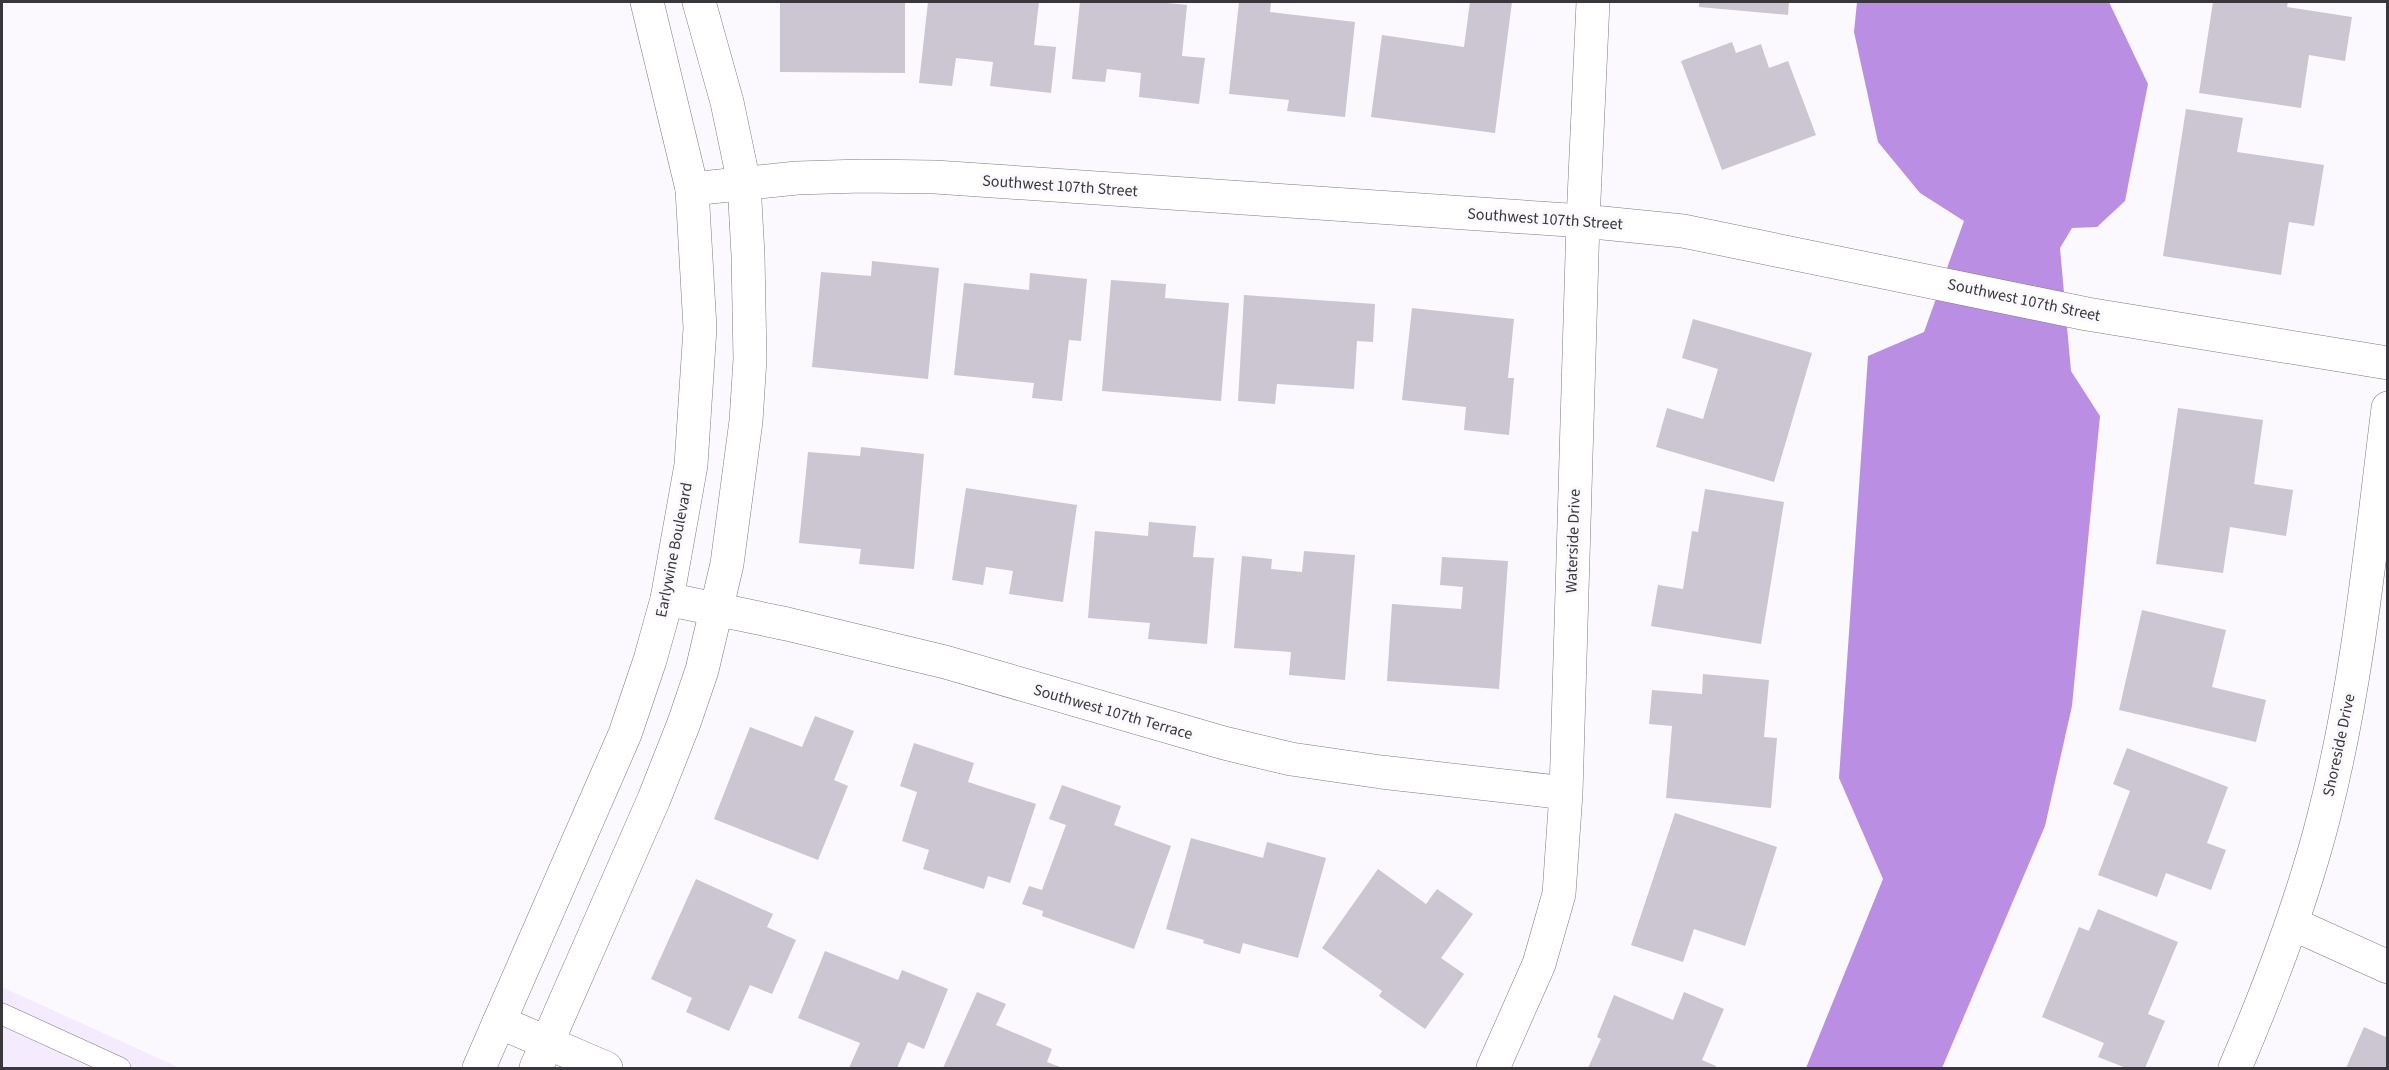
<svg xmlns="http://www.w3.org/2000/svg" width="2389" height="1070" font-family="'Source Sans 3',sans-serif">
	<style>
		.built { fill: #f4ebff }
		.water { fill: #ba8fe3 }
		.building { fill: #cbc6d2 }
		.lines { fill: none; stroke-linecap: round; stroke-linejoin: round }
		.lane-casing { stroke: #7e7984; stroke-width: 22 }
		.street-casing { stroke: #7e7984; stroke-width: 34 }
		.secondary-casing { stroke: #7e7984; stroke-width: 34 }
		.lane { stroke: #fff; stroke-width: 21 }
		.street { stroke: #fff; stroke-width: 33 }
		.secondary { stroke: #fff; stroke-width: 33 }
		.labels { text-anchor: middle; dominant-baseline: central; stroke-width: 6; stroke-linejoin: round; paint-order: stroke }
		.street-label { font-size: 16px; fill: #39373c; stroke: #fbf9fe }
	</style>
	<rect width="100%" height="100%" fill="#fbf9fe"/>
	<!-- built -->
	<path class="built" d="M2,987l178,81h-178z"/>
	<!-- water -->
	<path class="water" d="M1857,2h252l39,82 -23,117 -28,26 -25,1 -12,20 11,123 29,45 -28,290 -27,120 -103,242h-136l77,-189 -44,-101 29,-422 56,-24 40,-111 -44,-28 -42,-51 -24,-110z"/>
	<!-- building -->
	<path class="building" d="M780,2h125v71l-125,-1z
		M928,2h111l-5,43 22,2 -5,46 -61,-7 3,-24 -37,-4 -4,28 -33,-3z
		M1080,2h77l30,3 -5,51 23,2 -6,46 -60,-7 2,-24 -34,-4 -2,13 -33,-3z
		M1239,2h32l-1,10 85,10 -10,95 -58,-6 2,-11 -60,-6z
		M1470,2h42l-17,131 -124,-16 11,-82 82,12z
		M1699,2h90l-1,13 -89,-8z
		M2213,2h75l-1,5 65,10 -7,44 -36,-6 -8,53 -102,-15z
		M1732,42l4,11 25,-9 8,24 19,-7 28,74 -94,35 -41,-109z
		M2186,109l57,9 -6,34 87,13 -10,61 -25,-4 -8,53 -118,-19z
		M872,261l67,7 -11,111 -116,-12 9,-95 50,4z
		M1030,273l57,6 -6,62 -12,-1 -7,61 -30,-3 2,-15 -80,-8 10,-92 65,7z
		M1111,280l55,4 -1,14 64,5 -8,98 -119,-10z
		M1244,295l131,9 -2,38 -16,-1 -3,48 -77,-5 -2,20 -37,-3z
		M1412,308l102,11 -6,59h6l-5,57 -45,-5 2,-23 -64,-7z
		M1693,319l119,34 -38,129 -118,-35 11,-39 36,11 15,-50 -36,-11z
		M2178,408l85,12 -9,64 39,6 -7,46 -56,-9 -7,46 -67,-9z
		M861,447l63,7 -10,115 -55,-5 2,-15 -62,-6 9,-91 52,4z
		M966,488l111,17 -14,97 -54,-8 4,-23 -27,-4 -3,18 -31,-5z
		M1705,489l79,13 -23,142 -110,-18 7,-41 25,4 9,-58 6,1z
		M1149,522l47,4 -3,31 21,1 -7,86 -59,-5 2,-16 -62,-5 7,-87 53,5z
		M1304,551l51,4 -10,125 -56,-5 2,-23 -57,-4 8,-92 30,3 -1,10 31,3z
		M1442,557l66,4 -9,128 -112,-8 5,-77 69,5 2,-22 -23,-2z
		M2142,610l84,20 -14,57 54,13 -10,42 -137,-32z
		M1703,674l66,6 -5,57 13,1 -6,70 -105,-10 6,-72 -23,-2 3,-34 50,4z
		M815,716l39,15 -20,49 14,6 -30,74 -104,-41 36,-92 52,20z
		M914,743l60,20 -6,19 68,22 -26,79 -22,-7 -4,13 -61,-20 6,-19 -27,-9 15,-49 -17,-6z
		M2127,748l101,39 -21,56 19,7 -15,40 -45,-17 -9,24 -59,-22 32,-84 -17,-7z
		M1062,785l59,21 -7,19 57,21 -37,103 -92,-33 1,-5 -21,-7 7,-18 13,4 24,-65 -17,-6z
		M1675,813l102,34 -32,99 -51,-17 -11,33 -52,-17z
		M1191,838l72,20 4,-16 59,16 -28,100 -55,-15 -3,11 -37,-11 1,-3 -38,-11z
		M1378,869l48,35 11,-15 36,25 -32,44 23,16 -39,55 -46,-33 3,-5 -60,-43z
		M696,879l77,35 -6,13 29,13 -24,54 -22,-9 -21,46 -43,-19 6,-14 -41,-19z
		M2098,909l80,33 -30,72 17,7 -20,47h-19l-28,-11 6,-14 -62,-26 37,-90 10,4z
		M825,951l73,29 4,-10 46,19 -24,60 -16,-7 -11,26h-48l11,-25 -62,-25z
		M977,992l29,12 -10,21 56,24 -5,13 16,6h-120z
		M1684,992l40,17 -22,51 14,6 -1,2h-127l13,-29 -4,-2 17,-42 59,25z
		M2364,1027l24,11v30h-42z"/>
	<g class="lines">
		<!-- lane casing -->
		<g class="lane-casing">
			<path id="lane" d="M2,1014l118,54"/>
		</g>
		<!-- street casing -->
		<g class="street-casing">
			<path id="street" d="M692,189l105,-11 65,-2 73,1 648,44 100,10 404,83 301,49
				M667,599l120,25 158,38 279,81 67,16 90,13 185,21
				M2293,924l95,43
				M499,1022l107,46
				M1493,1068l46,-104 20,-70 7,-101 17,-572 10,-219
				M2235,1068c35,-82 67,-165 89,-252 34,-133 47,-272 64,-408"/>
		</g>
		<!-- secondary casing -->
		<g class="secondary-casing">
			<path id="secondary" d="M479,1068l146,-334 25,-74 17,-61 24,-134 9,-137 -8,-139 -45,-187
				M536,1068l118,-269 30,-76 18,-53 25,-106 19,-143 4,-62 -2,-104 -4,-72 -17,-81 -28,-100"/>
		</g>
		<!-- lane -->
		<use href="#lane" class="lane"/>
		<!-- street -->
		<use href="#street" class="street"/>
		<!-- secondary -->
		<use href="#secondary" class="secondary"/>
	</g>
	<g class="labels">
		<!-- street labels -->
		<g class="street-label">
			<text transform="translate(1060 186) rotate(4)">Southwest 107th Street</text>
			<text transform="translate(1545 219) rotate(4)">Southwest 107th Street</text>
			<text transform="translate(2024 300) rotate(12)">Southwest 107th Street</text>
			<text transform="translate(1573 541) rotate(-88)">Waterside Drive</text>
			<text transform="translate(674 550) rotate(-79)">Earlywine Boulevard</text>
			<text transform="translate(1113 712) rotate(16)">Southwest 107th Terrace</text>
			<text transform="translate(2339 745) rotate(-78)">Shoreside Drive</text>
		</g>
	</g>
	<!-- border -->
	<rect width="2389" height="1070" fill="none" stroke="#39373c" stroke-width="6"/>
</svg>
